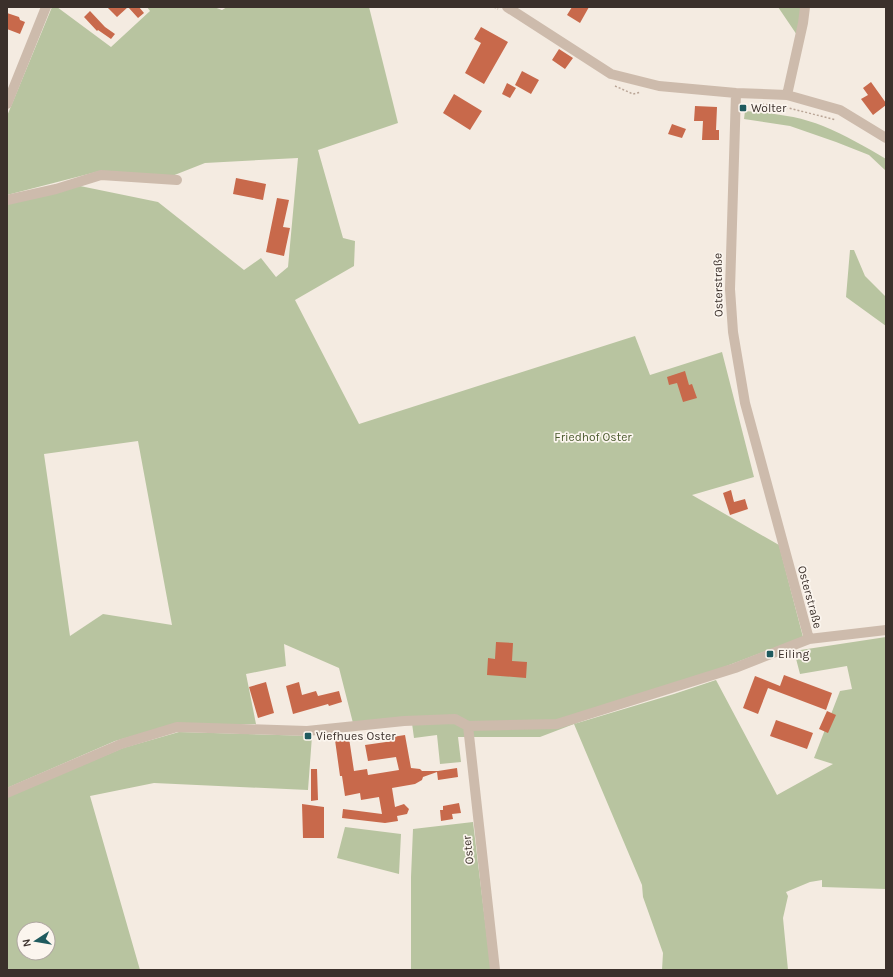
<svg xmlns="http://www.w3.org/2000/svg" width="893" height="977" font-family="Karla,sans-serif">
	<style>
		.green { fill: #b8c4a0; fill-rule: evenodd }
		.building { fill: #c8694b }
		.lines { fill: none; stroke-linecap: round; stroke-linejoin: round }
		.path { stroke: #b9a596; stroke-width: 1.5; stroke-dasharray: 2 2; stroke-linecap: butt }
		.minor { stroke: #cdbbac; stroke-width: 10 }
		.poi-dot { fill: #1f5a5e; stroke: #fbf5ee; stroke-width: 1.5 }
		.labels { text-anchor: middle; dominant-baseline: central; stroke-width: 3.5; stroke-linejoin: round; paint-order: stroke }
		.poi-label { font-size: 12px; fill: #3b302b; stroke: #fbf5ee; text-anchor: start }
		.street-label { font-size: 12px; fill: #3b302b; stroke: #fbf5ee }
		.park-label { font-size: 12px; fill: #4a5a2e; stroke: #fbf5ee }
	</style>
	<rect width="100%" height="100%" fill="#f4ebe1"/>
	<!-- green -->
	<path class="green" d="M52,7h5l54,40 39,-36 -3,-4h67l8,3 5,-3h142l29,116 -80,27 25,88 12,3 -1,25 -59,34 64,124 276,-88 15,39 72,-23 32,125 -62,18 87,50 24,92 -229,87 100,-30 42,-14 61,115 56,-31 -19,-6 26,-67 12,-2 -5,-23 -47,8 -6,-23 92,-14v252l-64,-2v-7l-12,2 -24,10 2,4 -5,22 5,52h-126l1,-17 -20,-56 -1,-12 -68,-161 -34,13h-82l3,25 -21,2 -3,-29 -23,3 -3,-22 -58,7 -14,-55 -55,-24 2,22 -40,8 10,50 -49,1 -28,-2 -64,18 -108,47v-584l73,-18 78,16 86,68 17,-12 15,19 12,-10 10,-109 -93,5 -33,13 -72,-5 -93,24v-79zM138,441l34,184 -69,-11 -33,22 -26,-182z
		M778,7h24l-5,28z
		M745,111c26,2 54,5 78,15 22,9 43,21 63,33v12l-17,-16 -33,-13 -46,-16 -46,-7z
		M850,250h4l11,26 21,21v29l-40,-29z
		M179,732l133,4 -4,54 -154,-7 -64,13 50,174h-133v-173l116,-49zM24,929h24v24h-24z
		M473,822l18,148h-80v-93l2,-48z
		M345,827l56,7 -2,40 -62,-16z"/>
	<!-- building -->
	<path class="building" d="M107,7h21l-11,10z
		M128,7h11l5,6 -6,5z
		M572,7h17l-9,16 -13,-8z
		M90,11l15,16 10,7 -4,5 -13,-9 -1,1 -13,-14z
		M7,13l12,4 1,3 5,2 -5,12 -13,-5z
		M481,27l27,15 -24,42 -19,-11 16,-30 -7,-4z
		M559,49l14,9 -8,11 -13,-9z
		M522,71l17,9 -8,14 -16,-9z
		M871,82l15,21v2l-13,10 -12,-16 7,-4 -5,-7z
		M507,83l9,5 -6,10 -8,-4z
		M454,94l28,17 -12,19 -27,-17z
		M695,106l22,1 -1,23h3v10h-17l1,-19h-9z
		M672,124l14,5 -4,9 -14,-4z
		M236,178l30,6 -3,16 -30,-6z
		M277,198l12,2 -6,27 7,1 -6,28 -18,-4z
		M685,371l4,14 3,-1 5,14 -14,4 -6,-19 -8,2 -2,-8z
		M731,490l3,12 11,-3 3,10 -18,6 -7,-22z
		M496,642l17,1 -1,18 15,1 -1,16 -39,-3 1,-17 7,1z
		M784,675l48,18 -6,17 -58,-22 -10,26 -15,-6 12,-32 25,10z
		M266,682l8,31 -16,5 -9,-31z
		M299,682l3,13 14,-4 2,5 21,-5 3,11 -13,4 -1,-2 -35,10 -7,-28z
		M827,711l9,4 -8,18 -9,-4z
		M776,720l37,13 -6,16 -37,-13z
		M405,735l6,33 9,1 2,2h16l19,-3 1,9 -20,3 -1,-8 -14,5 -1,3 -7,4 -23,4 3,19 9,-3 5,5 -2,5 -10,2 1,5 -13,2 -43,-5 1,-9 39,5 -3,-17 -18,3 -1,-7 -15,3 -3,-20h-2l-5,-36 14,-2 5,33 13,-2 1,6 31,-5 -3,-13 -28,4 -3,-16 28,-4 -1,-4z
		M311,769h6l1,31 -7,1z
		M459,803l2,10 -9,1 1,5 -12,2 -1,-11h3v-4z
		M302,804l22,3v31h-21z"/>
	<g class="lines">
		<!-- path -->
		<path class="path" d="M494,7l4,2
			M615,86l18,8 8,-2
			M762,104l23,3 51,13"/>
		<!-- minor -->
		<path class="minor" d="M507,7l104,67 48,12 77,7 51,2 53,15 46,28
			M736,93l-6,196 3,43 12,71 64,236
			M787,95l16,-72 2,-16
			M7,104l39,-97
			M7,200l49,-11 45,-14 76,5
			M468,726l27,244
			M7,793l114,-49 56,-17 130,4 97,-10 51,-2 13,7 89,-2 178,-56 74,-29 77,-9"/>
	</g>
	<!-- markers -->
	<g class="poi-dot">
		<rect x="739" y="104" width="8" height="8" rx="2"/>
		<rect x="766" y="650" width="8" height="8" rx="2"/>
		<rect x="304" y="732" width="8" height="8" rx="2"/>
	</g>
	<g class="labels">
		<!-- poi labels -->
		<g class="poi-label">
			<text x="751" y="108">Wolter</text>
			<text x="778" y="654">Eiling</text>
			<text x="316" y="736">Viefhues Oster</text>
		</g>
		<!-- street labels -->
		<g class="street-label">
			<text transform="translate(718 285) rotate(-91)">Osterstraße</text>
			<text transform="translate(810 597) rotate(75)">Osterstraße</text>
			<text transform="translate(468 850) rotate(-96)">Oster</text>
		</g>
		<!-- park labels -->
		<g class="park-label">
			<text x="593" y="437">Friedhof Oster</text>
		</g>
	</g>
	<!-- border -->
	<rect width="893" height="977" fill="none" stroke="#3b302b" stroke-width="16"/>
	<!-- north arrow -->
	<g transform="translate(36 941) rotate(258)"><circle r="19" fill="#fbf5ee" stroke="#aea6a0"/>
	<path d="M0-3L7 15L0 10L-7 15Z" fill="#1f5a5e"/>
	<text y="-6" font-size="11" font-weight="bold" text-anchor="middle" fill="#3b302b">N</text>
	</g>
</svg>
